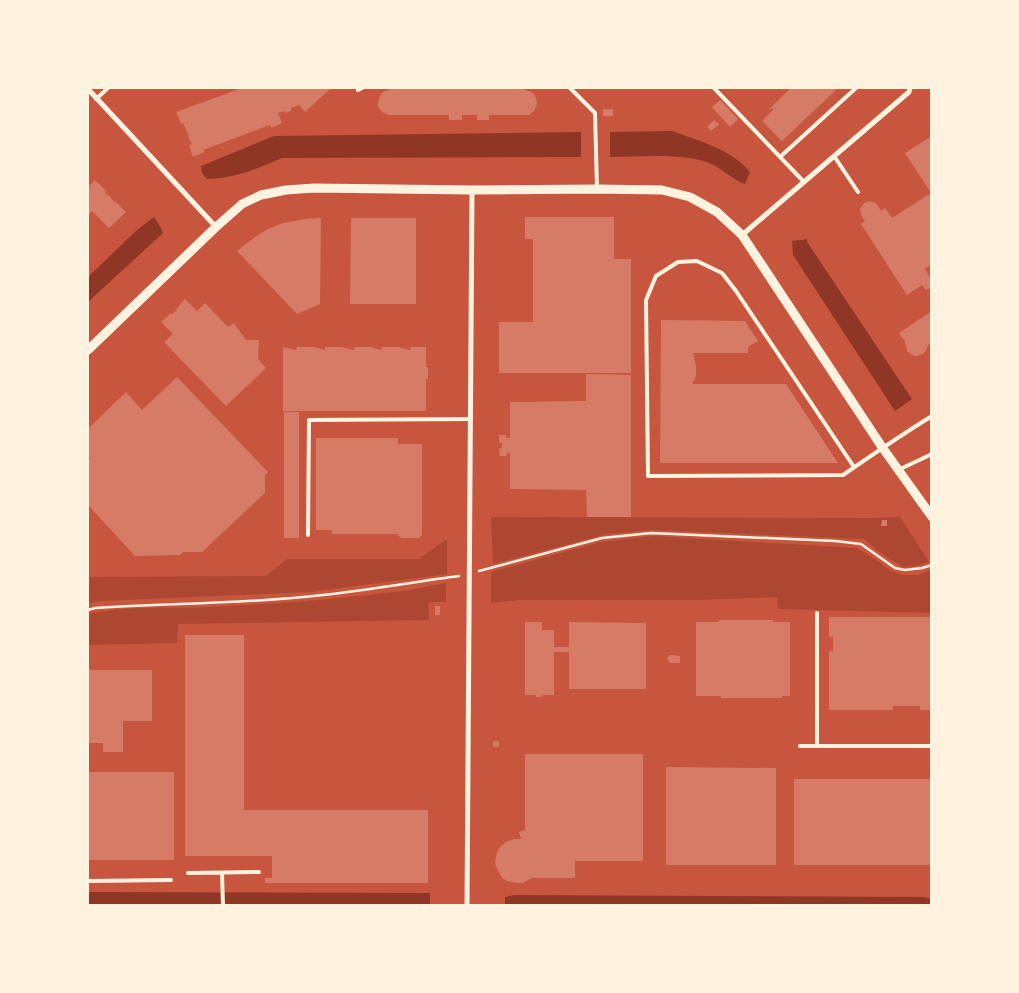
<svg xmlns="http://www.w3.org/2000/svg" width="1019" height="993" font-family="Inter,sans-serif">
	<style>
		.green { fill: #ae4732 }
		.water { fill: #8f3625 }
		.building { fill: #d67c66 }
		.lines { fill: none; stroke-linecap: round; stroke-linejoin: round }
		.path { stroke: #fff3e0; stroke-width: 2.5 }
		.service { stroke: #fff3e0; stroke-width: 4 }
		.minor { stroke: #fff3e0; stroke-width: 5 }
		.tertiary { stroke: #fff3e0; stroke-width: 9 }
	</style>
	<rect width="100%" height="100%" fill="#c8553d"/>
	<!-- green -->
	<path class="green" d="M491,517l383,1 26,-1 29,45 -13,4 -13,1 -21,-13 -18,-15 -212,-9 -45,4 -114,30z
		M653,536l204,12 18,11 16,12 11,4h16l13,-5v43l-153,-4 -1,-12 -80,3h-177l-29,3v-31l110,-30z
		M447,539v35l-137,18 -210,9 -12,2v-26l178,-1 21,-17h132z
		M446,583v19h-18l1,18 -251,4 -1,19 -89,2v-31c39,-9 80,-5 120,-7 62,-3 124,-7 186,-15 17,-2 34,-6 52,-9z"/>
	<!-- water -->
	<path class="water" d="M672,131c27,10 59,18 78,41l-5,12c-15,-5 -26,-19 -41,-23 -30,-8 -64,-4 -94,-4v-25z
		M581,132v25l-299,1c-25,11 -47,20 -75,21l-5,-6 -1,-7 73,-30z
		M154,217l7,11 2,5 -75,69v-25l49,-47z
		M807,239v3l105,157 -17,12 -102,-156 -1,-14z
		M88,892l342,1v12l-342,1z
		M514,895l410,2 7,2 1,6h-427v-8z"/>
	<!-- building -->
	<path class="building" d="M242,88h89l-26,24 -6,-7 -8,3v3l-6,2v-2l-7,2 4,10 -11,5 -1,-3 -67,25 2,2 -12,5 -4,-12 3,-1 -4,-8h1l-6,-13 -2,1 -5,-12z
		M389,88h136v2l5,1 4,3 2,4 1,6 -3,7 -5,4h-40v5h-12v-5h-15v5h-13v-5h-60l-7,-3 -4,-5v-4l2,-7 3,-4 6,-2z
		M791,88h47l-56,53 -20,-20 11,-11 -1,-2 -4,2z
		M720,100l18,19 -8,8 -18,-20z
		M603,109h10v7h-10z
		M714,120l5,4 -8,7 -4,-4z
		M932,136v128l-7,5 6,10 -1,1 2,3v4l-6,3 -4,-5 -15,10 -46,-71 4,-3 -4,-6 -1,-6 4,-6 5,-2 4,1 4,2 4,7 4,-3 7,10 39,-25 -26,-40z
		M95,180l11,11 -1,1 2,3 1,-1 6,8 1,-1 11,11 -17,16 -17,-17 -4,5v-29z
		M525,217h89v42h17v114h-132v-51h34v-83h-8z
		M321,218l-1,86 -23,10 -60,-63 18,-14 13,-8 15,-6 22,-4z
		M351,218h65v86h-66z
		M185,299l12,12 8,-8 23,24 6,-4 12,17h13l-1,19 8,9 -40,38 -62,-64 9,-8 -12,-12 10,-9 1,1 5,-4 -1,-1z
		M932,311v32l-4,2 -2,6 -3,3 -7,2 -4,-1 -5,-4 -2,-9 -6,-9z
		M661,320l84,1 13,20 -10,6v6h-55l3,13v10l-2,5h-1v3h93l52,79h-178z
		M283,347l13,3 1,-3h17l11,3v-3h17l11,3 1,-3h17l10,3 1,-3h17l11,3 1,-3h15v20h2v12h-2v32h-143z
		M586,375l1,-1 44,1v142h-44l-1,-27 -76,-1v-36h-3l-1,3h-6l-1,-7 3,-1v-5l-3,-1v-7h7l1,3h3v-36l76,-1z
		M177,377l91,95 -3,3v18l-63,59h-19l-3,3 -45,1 -47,-51v-43l2,-3 -2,-3v-27l38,-37 16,18z
		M284,412h15v126h-15z
		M316,438h82v6h24v91l-3,3h-18l-4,-4h-65v-4h-16z
		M882,520h5v6h-6z
		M435,606h5v9h-5z
		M829,617h103v93h-12v-4h-27v4h-64v-59h4v-14h-4z
		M719,620h54v2h17v74h-8v2h-61v-2h-25v-74h23z
		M525,622h17v8h12v17h15v-25l77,1v66h-77v-37h-15v43h-12v2h-6v-2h-11z
		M185,635h59v175h184v73h-163v-5h7v-22h-87z
		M670,655l10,1v7h-10l-1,-1 -2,-4z
		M88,670h64v51h-29v31h-20v-9h-15z
		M493,741h6v6h-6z
		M525,754h118v107h-68v17h-43l-9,5h-5l-11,-2 -5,-3 -6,-11 -1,-6 2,-9 3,-5 6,-5 8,-3h7l-2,-7 6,-2z
		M666,767l110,1v97h-110z
		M88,772h86v88h-86z
		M794,779h138v86h-138z"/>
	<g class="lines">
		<!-- path -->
		<path class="path" d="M479,571l123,-33 49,-5 184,8 26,3 34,24 10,2 17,-2 10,-3
			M88,610l7,-2c76,-5 152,-4 228,-13 45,-5 91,-13 136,-19"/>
		<!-- service -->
		<path class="service" d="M570,88l25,25 2,76
			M714,88l90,94
			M358,90l4,-2
			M96,99l12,-11
			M834,156l24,36
			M780,157l76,-69
			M854,467l-118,-176 -14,-18 -25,-12 -19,1 -22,14 -10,24 2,176 195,-1c29,-20 58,-40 89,-59
			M898,470l34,-16
			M308,535l1,-115 162,-1
			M817,613v133
			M800,746h132
			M188,873l71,-1
			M222,873l1,33
			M88,881l83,-1"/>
		<!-- minor -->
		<path class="minor" d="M88,89l128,138
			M742,235l167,-143 1,-4
			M467,906l5,-716"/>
		<!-- tertiary -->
		<path class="tertiary" d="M88,350l128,-123 26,-23 19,-9 25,-5 28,-2 158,2 125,-1 65,1 28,7 27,15 25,23 140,212 50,70"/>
	</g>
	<!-- border -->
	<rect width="1019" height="993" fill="none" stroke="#fff3e0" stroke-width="178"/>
</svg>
